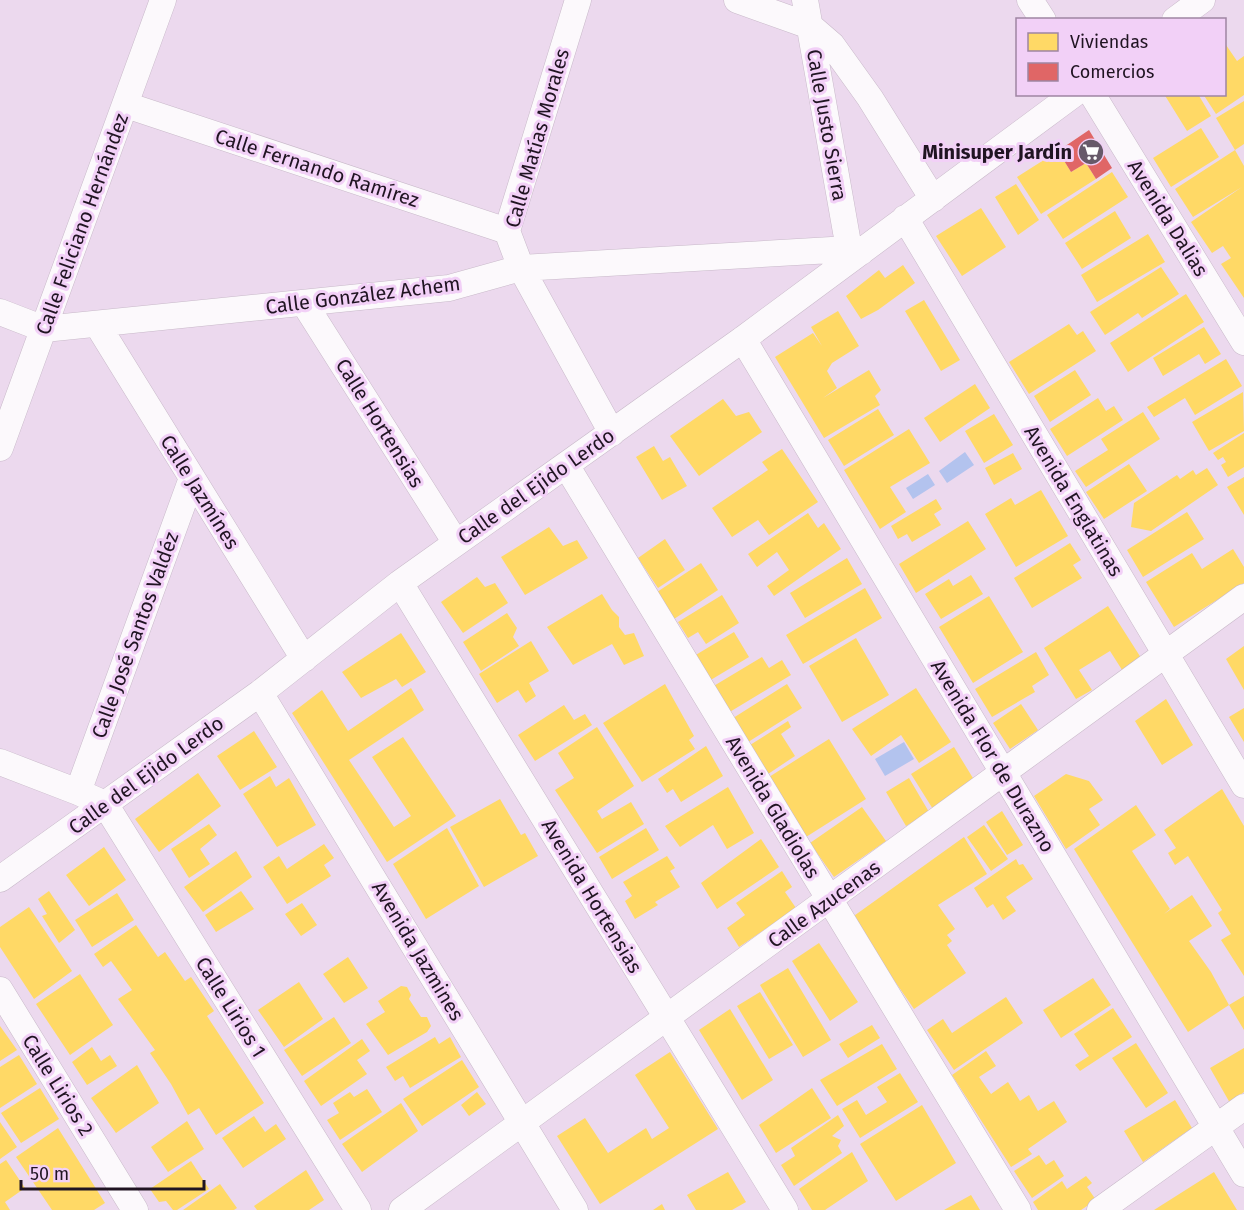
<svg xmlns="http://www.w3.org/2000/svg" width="1244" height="1210" font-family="'Fira Sans',sans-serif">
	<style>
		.water { fill: #b3c3ee }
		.homes { fill: #ffd966 }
		.shops { fill: #e06666 }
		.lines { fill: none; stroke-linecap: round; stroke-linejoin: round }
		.minor-casing { stroke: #c8b9c9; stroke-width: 27 }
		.minor { stroke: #fcf9fc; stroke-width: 26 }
		.labels { text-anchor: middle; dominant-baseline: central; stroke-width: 6; stroke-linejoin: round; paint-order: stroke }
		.street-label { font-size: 20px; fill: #201422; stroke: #f2d0f7 }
		.poi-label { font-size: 20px; font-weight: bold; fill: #201422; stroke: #f2d0f7; text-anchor: end }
	</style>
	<rect width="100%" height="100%" fill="#ecd9ee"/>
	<!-- water -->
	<path class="water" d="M965,452l9,13 -27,18 -8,-12z
		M928,474l7,11 -22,14 -7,-11z
		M904,742l10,17 -29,17 -10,-17z"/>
	<!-- homes -->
	<path class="homes" d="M1224,42l13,19 7,-5v39l-28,19 -13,-20h21z
		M1164,94h34l13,22 -24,15z
		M1244,101v43l-9,6 -19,-32z
		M1201,128l18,29 -48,30 -18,-29z
		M1235,150l9,16v132l-23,-34 10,-6 -8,-12 -11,7 -21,-31 51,-35 -49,30 -18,-28z
		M1058,151l13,21 15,-9 10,16 -55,35 -24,-37z
		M1112,172l16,25 -65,42 -16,-24z
		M1016,184l23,36 -21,15 -23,-38z
		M981,208l25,39 -44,29 -26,-40z
		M1115,211l16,27 -49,31 -17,-26z
		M1148,234l17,28 -68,40 -16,-27z
		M903,265l12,18 -37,27 -17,9 -15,-23 33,-26 6,8z
		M1161,267l18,27 -37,24 -4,-5 -33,22 -15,-23z
		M1186,294l18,28 -76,50 -18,-29z
		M924,300l36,60 -19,11 -36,-60z
		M838,311l21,35 -27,17 -5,8 10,17 -14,10 46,-28 12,20 -6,6 5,9 -56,33 -49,-81 38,-24 9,13 -11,-19z
		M1069,324l8,11 6,-4 13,20 -67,43 -20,-32z
		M1204,327l17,27 -16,10 -6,-10 -36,22 -10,-18z
		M1226,359l16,27 -47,29 -10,-17 -31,19 -7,-10z
		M1075,370l16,25 -41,27 -16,-26z
		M975,384l15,24 -50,34 -16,-24z
		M1243,392l1,39 -35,20 -17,-29z
		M1098,398l8,13 8,-5 9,14 -56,36 -17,-27z
		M723,399l13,17 13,-4 13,20 -63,44 -29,-40z
		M878,409l16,26 -50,31 -16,-26z
		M1143,412l17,27 -74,48 -11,-16 33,-21 -7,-11z
		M994,414l19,31 -29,18 -19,-32z
		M909,429l21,34 -40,24 16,25 -26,17 -36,-59z
		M1244,433v34l-16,10 -7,-12 5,-3 -3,-5 -5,3 -5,-7z
		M654,446l9,15 7,-4 17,29 -25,14 -26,-43z
		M782,449l36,53 -49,33 -11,-15 -26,17 -20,-29 56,-38 -6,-8z
		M1013,453l9,16 -28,16 -9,-17z
		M1129,464l18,27 -43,28 -18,-27z
		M1207,468l11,17 -67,46 -20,-4 3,-24 43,-28 3,4 13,-9 3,5z
		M1244,477v38l-17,-28z
		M1041,490l27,46 -52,31 -31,-53 26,-16 4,7z
		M936,499l6,10 -8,5 7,11 -29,17 -5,-8 -9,5 -7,-13z
		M1187,512l17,27 -61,38 -16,-27z
		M808,513l10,15 6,-5 17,26 -67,47 -7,-10 22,-16 -12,-18 -20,15 -9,-13z
		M968,521l18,28 -70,44 -17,-29z
		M549,527l14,19 14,-6 11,18 -63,37 -24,-38z
		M665,539l20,31 -27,18 -20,-30z
		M1070,543l11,17 -8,5 9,13 -50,30 -18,-30z
		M1233,549l11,18v16l-70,44 -28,-45 46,-29 10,16z
		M847,558l15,26 -57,34 -15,-25z
		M701,563l17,27 -44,29 -17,-27z
		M971,575l12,19 -42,25 -16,-25 24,-15 4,7z
		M477,577l8,10 10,-4 13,20 -45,30 -22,-31z
		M865,588l17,30 -79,46 -17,-29z
		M602,594l10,16 7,7v10l6,8 9,-2 10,23 -20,9 -12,-21 -39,21 -26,-38z
		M722,595l17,28 -33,21 -8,-12 -10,6 -10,-16z
		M989,596l34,56 -50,31 -34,-56z
		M1108,606l35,55 -19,12 -14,-22 -31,19 13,20 -16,9 -32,-51z
		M507,613l10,15 -4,9 6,9 -38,25 -18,-29z
		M734,632l15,25 -40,24 -15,-25z
		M401,633l25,39 -24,15 -6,-8 -35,19 -19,-26z
		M856,638l33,57 -47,27 -33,-56z
		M531,641l18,30 -20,12 7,13 -10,7 -8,-13 -21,13 -18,-29z
		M1244,646v44l-18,-31z
		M1036,652l13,23 -17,11 3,6 -43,25 -17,-28z
		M762,657l7,11 13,-8 9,15 -63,38 -16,-26z
		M665,684l29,52 -5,4 6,9 -53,33 -39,-59z
		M787,684l15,24 -57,36 -15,-24z
		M411,688l13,22 -75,50 45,67 17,-11 -39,-59 31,-20 53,79 -69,46 -95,-149 30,-23 26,41z
		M916,688l35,54 -32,21 -18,-28 -30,21 -19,-27z
		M1166,699l27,46 -31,20 -27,-44z
		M1021,704l17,26 -28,19 -17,-26z
		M564,705l10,15 11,-6 7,11 -57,36 -17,-26z
		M1244,708v34l-15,-25z
		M788,721l3,6 -10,7 14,22 -27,18 -18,-29z
		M597,727l37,59 -37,25 5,8 29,-17 13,22 -47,29 -42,-63 19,-12 -16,-25z
		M254,731l23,36 -37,23 -23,-34z
		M829,739l37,60 -60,38 -37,-60z
		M706,746l17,30 -42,26 -8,-13 -6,4 -9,-14z
		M954,747l25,41 -43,26 -25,-40z
		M198,773l23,33 -62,46 -24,-33z
		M1066,774l23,7 14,19 -14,9 11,16 -34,24 -32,-53z
		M270,776l6,11 13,-9 27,47 -39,22 -34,-53z
		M909,778l20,34 -23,14 -20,-34z
		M728,787l26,46 -27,16 -14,-24 -33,22 -15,-21z
		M1222,789l22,37v150l-23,-36 10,-6 -13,-21 4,-3 -34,-54 -13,9 -7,-12 8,-5 -12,-18z
		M500,799l21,36 4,-2 13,23 -54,31 -34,-60z
		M1136,805l20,30 -24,16 38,58 -6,5 28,-19 20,31 -23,15 22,31 18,33 15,-9v34l-15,-25 -41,27 -114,-183z
		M862,807l24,34 -52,36 -24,-34z
		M1002,811l21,34 -16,10 -21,-33z
		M209,824l8,11 -17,14 10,15 -21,14 -18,-29z
		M984,825l24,34 -17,12 -24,-34z
		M447,828l32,58 -53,33 -33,-55z
		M646,828l13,22 -47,29 -13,-22z
		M964,837l23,37 -49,31 17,24 -8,6 5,6 -5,4 19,28 -52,36 -63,-91z
		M761,839l18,28 -62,42 -16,-26z
		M324,844l10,14 -10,7 7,11 -44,28 -24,-37 16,-11 8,13z
		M104,847l22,33 -37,26 -23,-31z
		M236,851l16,26 -49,35 -19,-25z
		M667,856l8,12 -5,3 10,16 -25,15 3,3 -23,14 -10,-18 7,-5 -9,-14z
		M1016,859l3,6 4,-1 10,15 -27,18 10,14 -13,9 -10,-16 -6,4 -13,-20z
		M782,871l10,16 -7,5 11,16 -57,39 -12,-19 18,-13 -9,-12z
		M49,891l26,39 -16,13 -17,-27 5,-2 -9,-15z
		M241,891l13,18 -38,23 -11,-17z
		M117,893l17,27 -42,27 -17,-27z
		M302,903l15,22 -16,11 -16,-22z
		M29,907l43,64 -38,28 -34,-52v-20z
		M136,925l22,32 7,-5 20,29 6,-4 23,34 -7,5 57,87 -48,32 -17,-27 -11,7 -17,-31 -21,-31 5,-3 -37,-51 14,-9 -21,-29 -8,6 -9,-13z
		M819,943l39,59 -28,19 -38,-60z
		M348,957l20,31 -24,15 -21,-29z
		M788,968l43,72 -28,17 -43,-72z
		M80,974l33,51 -43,30 -34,-51z
		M1093,978l18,27 -50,33 -18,-28z
		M299,982l24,37 -39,28 -26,-37z
		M401,986l6,1 4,8 -2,4 12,18h6l4,9 -4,6 -39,23 -22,-31 19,-12 -7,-11z
		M760,992l33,53 -24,14 -32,-53z
		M1006,997l17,26 -69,47 -27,-40 16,-11 9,14z
		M1113,1008l19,29 -52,34 -5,-6 14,-9 -15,-22z
		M730,1009l43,71 -31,20 -43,-70z
		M334,1017l17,26 -49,33 -18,-26z
		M872,1025l8,13 -32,20 -9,-14z
		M0,1026l17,24 -17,11z
		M435,1037l4,7 11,-7 11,20 -51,31 -7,-12 -8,5 -9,-14z
		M362,1039l8,12 -13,9 10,14 -46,32 -17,-25z
		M1136,1043l32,50 -22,15 -34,-50z
		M882,1044l15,25 -60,37 -17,-26z
		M92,1047l9,14 9,-6 7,11 -30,19 -15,-23z
		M1244,1048v44l-14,11 -20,-35z
		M986,1051l10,15 -17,11 12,17 17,-12 12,19 9,-6 9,16 16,-10 13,21 -39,27 4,5 -21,13 -59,-92z
		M670,1052l48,77 -118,75 -43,-68 28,-18 23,35 38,-25 6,11 17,-11 -34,-53z
		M19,1055l18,29 -37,24v-41z
		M462,1060l17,27 -57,39 -19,-27z
		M137,1065l22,38 -43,30 -25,-35z
		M900,1073l18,29 -58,36 -18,-29 15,-9 9,15 21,-13 -10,-15z
		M40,1088l19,31 -38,24 -20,-30z
		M812,1088l19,30 -55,35 -17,-28z
		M367,1089l15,23 -42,28 -13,-20 12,-7 -6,-10 17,-11 4,5z
		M477,1092l9,12 -17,12 -8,-11z
		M1175,1100l17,28 -49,34 -19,-31z
		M401,1103l17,28 -56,41 -20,-28z
		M922,1105l34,58 -60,38 -36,-57z
		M838,1115l6,11 -12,10 9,4 -3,6 4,7 -48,33 -13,-21 14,-9 -4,-8z
		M254,1116l11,16 11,-8 10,15 -43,29 -21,-30z
		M187,1121l17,28 -36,23 -17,-25z
		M0,1122l17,25 -17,12z
		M58,1128l47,75 -11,7h-42l-36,-53z
		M852,1152l16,29 -43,29h-13l-13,-21z
		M1039,1155l7,10 8,-5 10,16 -32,22 -18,-27z
		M6,1160l19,28 -20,14 5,8h-10v-46z
		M191,1161l18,28 -32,21h-4l-7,-9 -7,1 -9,-13z
		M306,1170l18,30 -15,10h-52l-3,-4z
		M728,1172l18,30 -14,8h-36l-9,-15z
		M1214,1172l23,38h-83z
		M1086,1176l6,7 -5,4 9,13 -15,10h-43l-5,-8 29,-21 5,8z
		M220,1184l17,24 -3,2h-51z
		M971,1195l9,15h-36z
		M662,1204l3,6h-12z"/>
	<!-- shops -->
	<path class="shops" d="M1089,130l23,38 -16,11 -10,-16 -15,9 -13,-21z"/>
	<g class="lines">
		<!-- minor casing -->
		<g class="minor-casing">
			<path id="minor" d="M578,0l-71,231 14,37 91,165
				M737,0l73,26 22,19 38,53 63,101
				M805,0l44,249
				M1030,0l13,20
				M1175,20l27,-20
				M1092,94l152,248
				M126,105l381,126
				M905,218l339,567
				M304,303l152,240
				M0,312l44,17 405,-41 72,-20 328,-19 12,3
				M97,324l207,335
				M743,339l501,835
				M0,448l163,-448
				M566,465l452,745
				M400,583l385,627
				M260,693l315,517
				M0,762l78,30 27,12 253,406
				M78,792l114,-314
				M0,879l260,-186 140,-110 343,-244 331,-245
				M0,990l135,220
				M402,1210l842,-613
				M1100,1210l144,-103"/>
		</g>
		<!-- minor -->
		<use href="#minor" class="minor"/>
	</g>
	<!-- icons -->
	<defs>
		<g id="supermarket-disc" transform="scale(1.35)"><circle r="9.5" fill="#675969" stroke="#f2d0f7"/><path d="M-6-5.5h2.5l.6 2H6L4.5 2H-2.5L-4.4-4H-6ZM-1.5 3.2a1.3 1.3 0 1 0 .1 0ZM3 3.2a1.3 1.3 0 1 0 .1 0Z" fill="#fff"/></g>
	</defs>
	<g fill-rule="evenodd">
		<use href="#supermarket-disc" x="1091" y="152"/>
	</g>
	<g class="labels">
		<!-- street labels -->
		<g class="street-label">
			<text transform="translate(827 125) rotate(80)">Calle Justo Sierra</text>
			<text transform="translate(537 138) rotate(-74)">Calle Matías Morales</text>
			<text transform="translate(317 168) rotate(18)">Calle Fernando Ramírez</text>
			<text transform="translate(1168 218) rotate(58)">Avenida Dalias</text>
			<text transform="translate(82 224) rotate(-70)">Calle Feliciano Hernández</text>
			<text transform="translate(363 295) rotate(-7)">Calle González Achem</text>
			<text transform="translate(380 423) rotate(58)">Calle Hortensias</text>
			<text transform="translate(536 486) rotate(-35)">Calle del Ejido Lerdo</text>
			<text transform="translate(200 492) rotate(58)">Calle Jazmínes</text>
			<text transform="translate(1074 501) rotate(59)">Avenida Englatinas</text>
			<text transform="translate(135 635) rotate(-70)">Calle José Santos Valdéz</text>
			<text transform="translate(993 756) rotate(59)">Avenida Flor de Durazno</text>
			<text transform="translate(146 775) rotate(-36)">Calle del Ejido Lerdo</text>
			<text transform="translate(773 807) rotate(59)">Avenida Gladiolas</text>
			<text transform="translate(592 896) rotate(59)">Avenida Hortensias</text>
			<text transform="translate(824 904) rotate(-36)">Calle Azucenas</text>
			<text transform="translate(418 951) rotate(59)">Avenida Jazmines</text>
			<text transform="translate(231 1007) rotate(58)">Calle Lirios 1</text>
			<text transform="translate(58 1085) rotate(58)">Calle Lirios 2</text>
		</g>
		<!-- poi labels -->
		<g class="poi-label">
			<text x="1072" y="152">Minisuper Jardín</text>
		</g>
	</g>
	<!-- legend -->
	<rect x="1016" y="18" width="210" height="78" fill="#f2d0f7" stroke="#9e85a2" stroke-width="1.5"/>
	<rect x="1028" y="33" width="30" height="18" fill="#ffd966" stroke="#9e85a2" stroke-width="1.5"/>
	<text x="1070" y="48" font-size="18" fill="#201422">Viviendas</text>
	<rect x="1028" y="63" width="30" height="18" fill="#e06666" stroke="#9e85a2" stroke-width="1.5"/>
	<text x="1070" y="78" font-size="18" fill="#201422">Comercios</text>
	<!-- scale -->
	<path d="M21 1180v9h183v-9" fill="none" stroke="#201422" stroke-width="3"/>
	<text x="30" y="1180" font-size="18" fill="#201422" stroke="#f2d0f7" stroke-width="4.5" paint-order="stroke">50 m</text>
</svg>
